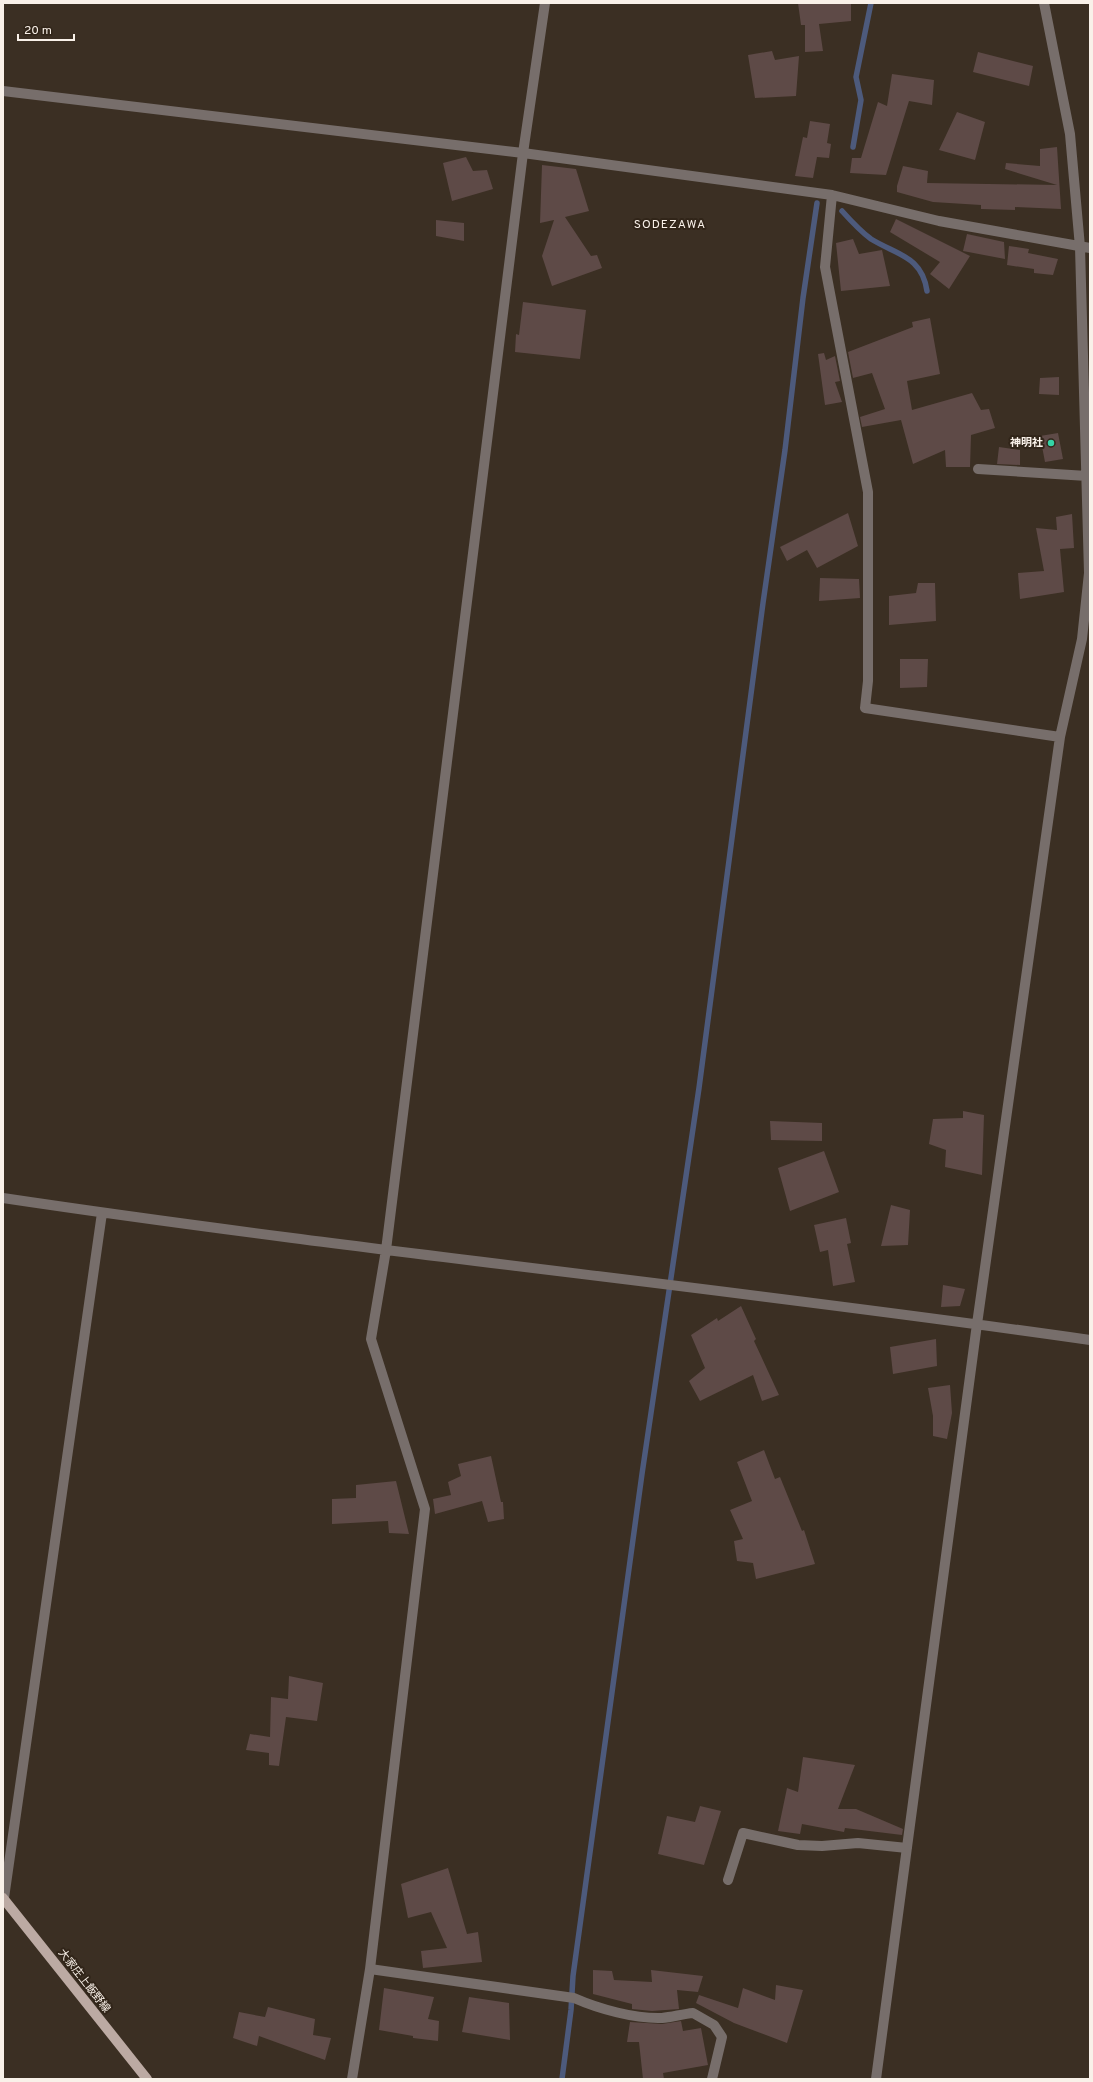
<svg xmlns="http://www.w3.org/2000/svg" width="1093" height="2082" font-family="Overpass,'Noto Sans JP',sans-serif">
	<style>
		.lines { fill: none; stroke-linecap: round; stroke-linejoin: round }
		.stream { stroke: #4d5a7c; stroke-width: 5.5 }
		.building { fill: #5e4a47 }
		.minor { stroke: #776e6b; stroke-width: 10 }
		.major { stroke: #bcaaa3; stroke-width: 10 }
		.poi-dot { fill: #35d4a7; stroke: #312519; stroke-width: 1.5 }
		.labels { text-anchor: middle; dominant-baseline: central; stroke-width: 4; stroke-linejoin: round; paint-order: stroke }
		.poi-label { font-size: 11px; font-weight: bold; fill: #f9f1e9; stroke: #312519; text-anchor: end }
		.street-label { font-size: 11px; fill: #f9f1e9; stroke: #312519 }
		.neighbourhood-label { font-size: 12px; letter-spacing: 1px; fill: #f9f1e9; stroke: #312519 }
	</style>
	<rect width="100%" height="100%" fill="#3b2f23"/>
	<g class="lines">
		<!-- stream -->
		<path class="stream" d="M853,147l8,-47 -5,-23 15,-74
			M842,211c9,10 18,20 29,28 26,16 51,17 56,52
			M562,2079l9,-69 2,-34 69,-502 57,-386 64,-485 22,-153 18,-152 14,-95"/>
	</g>
	<!-- building -->
	<path class="building" d="M798,3h53v18l-32,3 4,27 -18,1v-27h-4z
		M772,51l3,9 24,-4 -3,40 -41,2 -7,-43z
		M978,52l55,14 -4,20 -56,-14z
		M892,74l42,6 -2,25 -23,-4 -23,74 -36,-2 2,-15h9l17,-56 9,4z
		M957,112l28,10 -10,38 -36,-10z
		M810,121l20,3 -3,19 4,1 -2,14 -12,-1 -4,21 -18,-2 8,-39 4,1z
		M1057,147l4,62 -46,-2v3l-34,-1v-4l-48,-3 -36,-10v-6l6,-20 25,5 -1,12 130,2 -52,-16 1,-6 34,3v-17z
		M466,157l7,14 14,-1 6,19 -41,12 -9,-38z
		M542,165l34,4 13,42 -24,6 26,39 6,-1 5,13 -50,18 -10,-30 12,-36 -14,3z
		M896,219l74,37 -21,33 -19,-15 10,-12 -50,-30z
		M436,220l28,3v18l-28,-5z
		M967,234l37,8 1,17 -42,-8z
		M853,239l6,15 23,-4 8,36 -49,5 -5,-48z
		M1009,246l20,3 -1,4 30,6 -5,16 -19,-2v-4l-27,-4z
		M523,302l63,8 -6,49 -65,-7 1,-18 3,1z
		M930,318l10,56 -33,7 5,29 60,-17 9,17 8,-1 6,19 -24,7 -1,32h-24l-1,-17 -32,14 -12,-44 -39,7 -2,-10 25,-8 -13,-36 -19,5 -5,-26 65,-25 -1,-5z
		M824,353l2,7 9,-4 5,25 -5,1 7,20 -17,3 -7,-51z
		M1059,377v18l-20,-1 1,-16z
		M1058,433l5,26 -18,3 -5,-26z
		M999,447l21,3v15l-23,-1z
		M848,513l10,33 -41,22 -10,-18 -20,11 -7,-14z
		M1072,514l2,34 -14,1 4,43 -44,7 -2,-26 26,-2 -8,-43 21,2 -1,-13z
		M820,578l39,1 1,19 -41,3z
		M918,583h17l1,38 -47,4v-29l27,-3z
		M900,659h28l-1,28 -27,1z
		M963,1111l21,4 -2,60 -37,-8 1,-17 -17,-6 4,-25 30,-1z
		M770,1121l52,2v18l-51,-1z
		M824,1151l15,41 -49,19 -12,-43z
		M891,1205l19,5 -2,35 -27,1z
		M846,1218l5,25 -4,1 8,38 -22,4 -5,-36 -8,2 -6,-27z
		M943,1285l22,4 -5,17 -19,1z
		M741,1306l15,33 -2,2 25,54 -17,6 -9,-26 -53,26 -11,-20 16,-13 -14,-33 26,-17 1,3z
		M936,1339l1,27 -44,8 -3,-27z
		M950,1385l2,28 -5,26 -14,-3v-20l-5,-28z
		M764,1450l11,29 5,-2 22,54 2,-1 11,34 -59,15 -3,-16 -16,-2 -3,-20 9,-2 -13,-29 22,-9 -15,-39z
		M491,1456l10,46h2l1,17 -16,3 -6,-21 -47,13 -2,-15 18,-4 -3,-13 13,-6 -3,-12z
		M396,1481l13,53 -20,-1 -1,-12 -56,3v-25l24,-1v-13z
		M289,1676l34,7 -6,38 -31,-4 -7,49 -10,-1v-12l-23,-3 4,-16 20,3 1,-40 17,2z
		M803,1757l52,8 -17,44h18l47,20 -1,6 -57,-7 -1,4 -42,-8 -2,10 -22,-3 9,-43 11,4z
		M700,1806l21,5 -17,54 -46,-11 9,-38 28,6z
		M448,1868l19,66 11,-2 4,30 -59,6 -2,-17 26,-3 -16,-36 -23,6 -7,-34z
		M593,1970l19,1 2,9 38,2 -1,-12 52,6 -5,16 -21,-2 2,19 -27,2 -20,-2v-5l-39,-10z
		M776,1985l27,5 -16,53 -53,-20 -38,-20 3,-8 39,13 5,-20 32,12z
		M384,1988l50,9 -6,22 11,2 -1,20 -25,-3v-2l-34,-6z
		M469,1997l40,6 1,37 -48,-8z
		M268,2007l47,12 -2,16 18,3 -6,22 -66,-24 -2,10 -24,-8 6,-26 26,5z
		M681,2021l2,10 18,-3 7,37 -45,8 1,6h-21l-4,-37h-12l3,-20 32,2z"/>
	<g class="lines">
		<!-- minor -->
		<path class="minor" d="M3,91l520,62 309,42 107,26 151,27
			M832,195l-7,72 43,225v189l-3,27 195,29
			M978,469l109,7
			M3,1198c362,54 725,90 1087,142
			M728,1880l15,-47 55,12 24,1 36,-3 49,5
			M4,1898l98,-685
			M370,1969l204,29c25,11 61,21 88,20 10,-1 21,-4 31,-5l21,12 8,12 -10,42
			M352,2079l18,-110 55,-460 -54,-170 15,-89 137,-1097 22,-150
			M876,2079l101,-755 83,-587 22,-98 7,-66 -9,-326 -10,-113 -26,-131"/>
		<!-- major -->
		<path class="major" d="M3,1898l144,181"/>
	</g>
	<!-- markers -->
	<circle class="poi-dot" cx="1051" cy="443" r="4"/>
	<g class="labels">
		<!-- poi labels -->
		<g class="poi-label">
			<text x="1043" y="443">神明社</text>
		</g>
		<!-- street labels -->
		<g class="street-label">
			<text transform="translate(84 1981) rotate(52)">大家庄上飯野線</text>
		</g>
		<!-- neighbourhood labels -->
		<g class="neighbourhood-label">
			<text x="670" y="225">SODEZAWA</text>
		</g>
	</g>
	<!-- border -->
	<rect width="1093" height="2082" fill="none" stroke="#f9f1e9" stroke-width="8"/>
	<!-- scale -->
	<path d="M18 34v6h56v-6" fill="none" stroke="#f9f1e9" stroke-width="2"/>
	<text x="24" y="34" font-size="12" fill="#f9f1e9" stroke="#312519" stroke-width="3" paint-order="stroke">20 m</text>
</svg>
